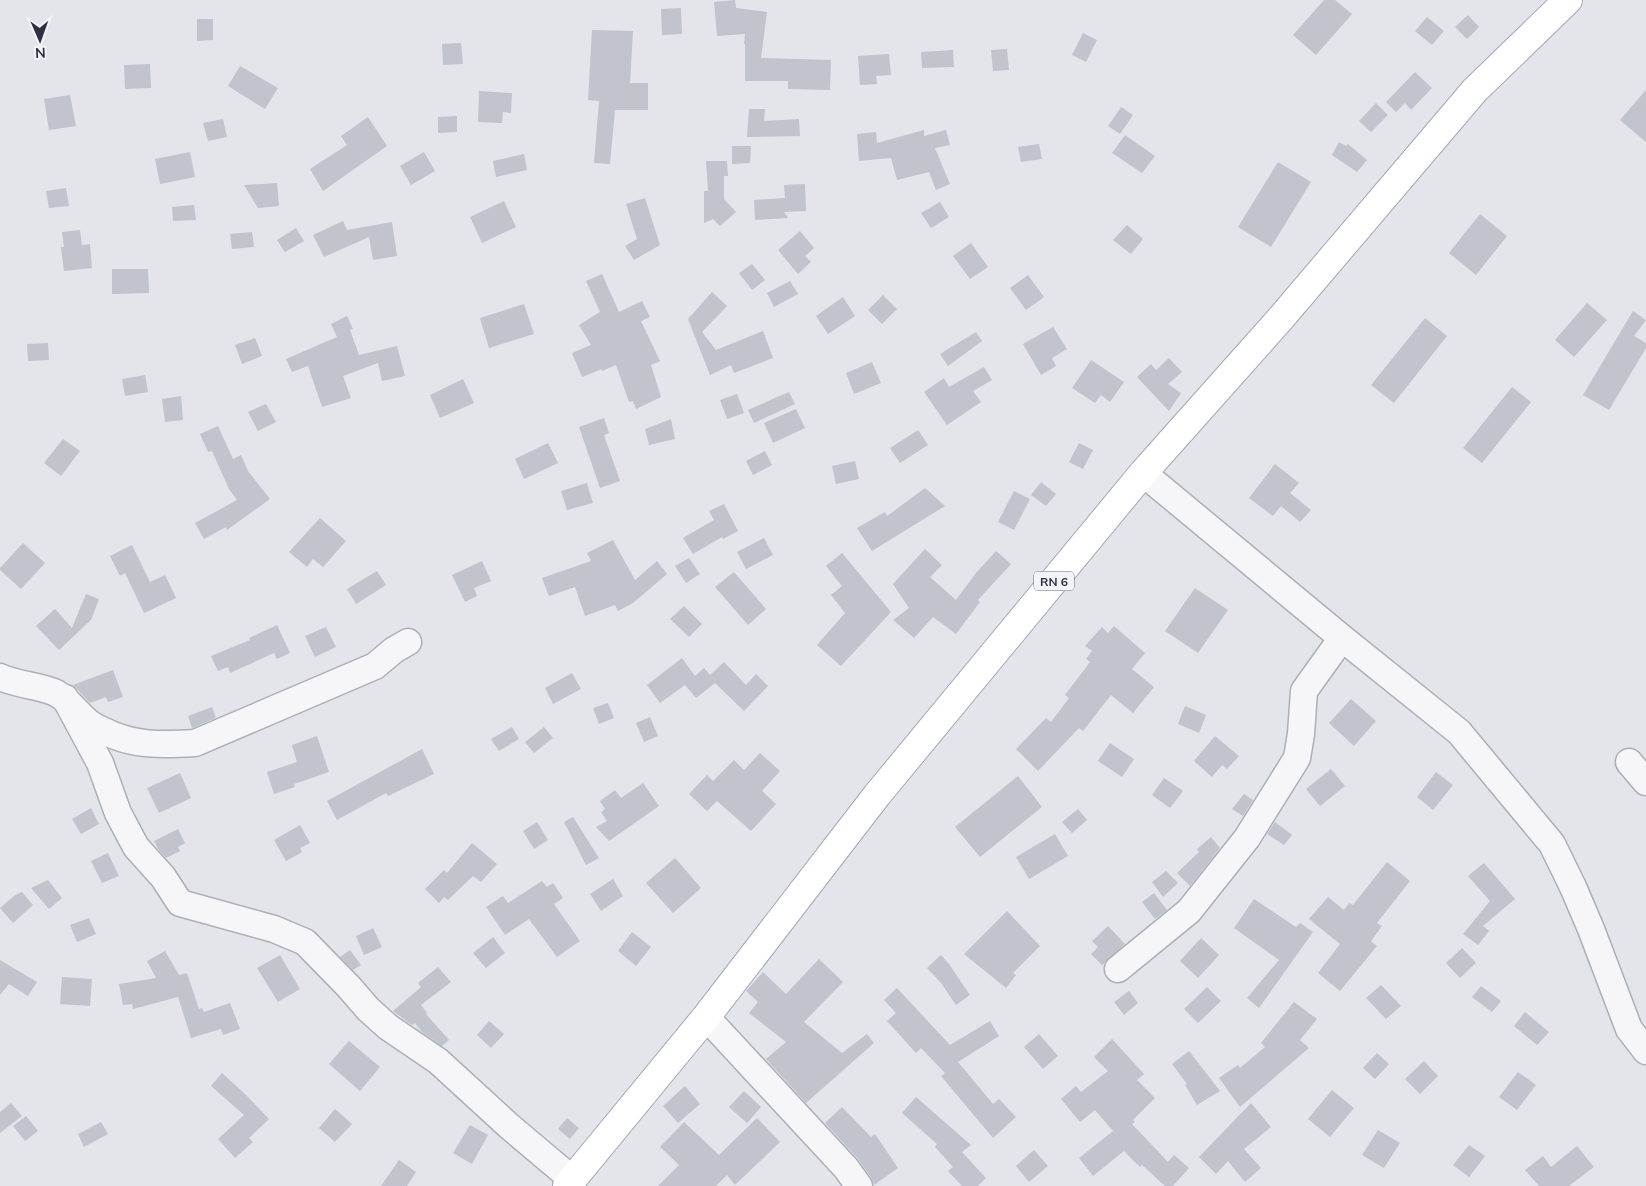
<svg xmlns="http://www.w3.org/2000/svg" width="1646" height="1186" font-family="Mulish,sans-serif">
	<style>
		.building { fill: #c1c3cd }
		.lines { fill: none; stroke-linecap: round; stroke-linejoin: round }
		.minor-casing { stroke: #acafb8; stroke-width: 29 }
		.major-casing { stroke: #a3a7b6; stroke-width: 30 }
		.minor { stroke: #f6f6f9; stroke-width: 26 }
		.major { stroke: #fff; stroke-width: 28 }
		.labels { text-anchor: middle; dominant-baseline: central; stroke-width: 4; stroke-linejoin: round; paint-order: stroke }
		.shield { fill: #f3f4f8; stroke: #686b79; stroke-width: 1 }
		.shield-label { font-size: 12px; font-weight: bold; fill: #2c3042 }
	</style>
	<rect width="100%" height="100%" fill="#e3e5eb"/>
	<!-- building -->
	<path class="building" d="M735,0l1,8 31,4 -6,46 70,2 -1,30 -42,-1v-8h-43v-37h-1l1,-10 -28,2 -3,-34z
		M1324,0h11l17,14 -36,41 -23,-20z
		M681,8l1,26 -20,1 -1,-26z
		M1468,15l11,12 -12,12 -12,-12z
		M1427,17l17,14 -12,14 -17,-14z
		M197,19h16v21l-16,1z
		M592,30l41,1 -3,52h18v27h-33l-5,54 -16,-1 5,-62 -11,-1z
		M1083,33l14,7 -11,22 -14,-7z
		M461,43l2,21 -20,1 -1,-21z
		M1007,49l2,21 -16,1 -2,-21z
		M953,50l1,17 -32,1 -1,-16z
		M889,54l2,21 -15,1 1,8 -17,1 -2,-29z
		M150,64l1,24 -26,1 -1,-24z
		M240,66l38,22 -13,21 -37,-23z
		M1415,72l17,16 -21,22 -6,-7 -9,9 -10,-10z
		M1646,90v52l-26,-22z
		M479,91l33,2 -1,20 -8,-1 -1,11 -24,-1z
		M70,95l6,31 -27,4 -5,-31z
		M1376,103l12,12 -17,17 -12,-11z
		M1121,107l12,8 -13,19 -12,-8z
		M749,109h16l-1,12 35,-2 1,17 -53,1z
		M457,116v16l-19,1v-16z
		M368,117l19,29 -64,45 -13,-22 37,-24 -6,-9z
		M223,119l4,18 -19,4 -5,-18z
		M924,130v6l22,-6 4,15 -15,3 15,36 -14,6 -7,-18 -32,8 -6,-22 -32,3 -2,-27 19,-2 1,11z
		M1125,135l30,21 -13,17 -30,-20z
		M1339,142l7,4 2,-2 19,16 -10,12 -25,-17z
		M1039,144l3,15 -21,3 -3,-15z
		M732,146h19l-1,17 -18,1z
		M190,152l5,25 -35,7 -5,-25z
		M424,152l11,19 -24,14 -11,-19z
		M524,154l3,16 -31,7 -3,-16z
		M706,161h21l1,15h-4v23l12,13 -16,14 -7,-7 -9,4v-32h4z
		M1278,162l33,20 -40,65 -33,-20z
		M277,183l2,23 -21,2 -14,-23z
		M805,184l1,27 -22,1 4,6 -33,2 -1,-20 31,-2 -1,-13z
		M66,188l3,18 -20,2 -3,-17z
		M645,198l15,47 -26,15 -9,-14 12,-7 -11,-35z
		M504,201l12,26 -34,16 -12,-26z
		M940,202l9,15 -18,11 -10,-15z
		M194,205l2,15 -23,1 -1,-14z
		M1480,214l27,22 -31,39 -27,-22z
		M343,221l4,9 45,-8 5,34 -24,4 -4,-23 -45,20 -11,-22z
		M1127,225l16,14 -12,15 -18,-14z
		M296,228l8,13 -19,11 -8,-12z
		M80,230l2,15 8,-1 2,24 -28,3 -3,-24h3l-2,-15z
		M800,231l14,17 -9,8 6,6 -13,12 -20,-24z
		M252,232l2,15 -22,2 -2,-15z
		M971,243l17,24 -18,12 -17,-23z
		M752,264l13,16 -13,10 -13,-17z
		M112,269h36l1,24 -37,1z
		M602,274l17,38 23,-11 8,16 -9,4 19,40 -9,4 10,32 -25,12 -3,-8 -4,1 -13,-37 -14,6v-2l-20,8 -10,-24 19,-8 -12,-20 21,-13 -14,-31z
		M1028,275l16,22 -18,13 -16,-22z
		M790,281l8,13 -24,13 -7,-14z
		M712,292l15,14 -25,26 14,18 47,-19 10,27 -39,15 -3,-8 -21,10 -22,-56z
		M883,295l14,14 -15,15 -14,-14z
		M843,297l12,19 -27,18 -12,-18z
		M1587,303l20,17 -33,37 -19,-17z
		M524,304l10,30 -45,14 -9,-30z
		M1633,311l13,9 -12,16 12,7v5l-37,62 -26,-15z
		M347,316l6,13 -3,1 9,25 38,-9 8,30 -23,5 -4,-18 -35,13 8,22 -29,9 -14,-41 -16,6 -6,-13 51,-22 -6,-13z
		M1425,318l22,18 -53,67 -23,-18z
		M1053,327l14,22 -15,9 4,8 -15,9 -18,-31z
		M976,332l6,9 -34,25 -8,-12z
		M255,338l7,18 -20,8 -7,-19z
		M48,343l1,17 -21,1 -1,-17z
		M1169,358l13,14 -14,12 13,9 -12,18 -32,-34 14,-13 5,6z
		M1091,360l33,22 -14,20 -9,-7 -6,8 -23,-15z
		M872,362l9,21 -27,11 -8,-21z
		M984,367l8,13 -19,11 8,11 -34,23 -23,-33 20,-14 5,9z
		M145,375l3,17 -23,4 -3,-17z
		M463,379l11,24 -34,15 -10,-23z
		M1512,387l19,15 -49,61 -19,-15z
		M789,392l6,12 -41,19 -6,-13z
		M737,394l7,19 -17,6 -7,-19z
		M181,396l2,24 -18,2 -3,-23z
		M266,404l10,18 -18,9 -10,-19z
		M796,409l9,19 -32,15 -9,-20z
		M604,418l5,15 -5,2 16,46 -20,7 -21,-61z
		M671,419l4,20 -26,6 -4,-16z
		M218,426l15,33 8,-4 7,16 22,28 -43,31 -1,-3 -22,12 -9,-16 42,-23 -8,-11 -17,-38 -4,1 -8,-18z
		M918,430l10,15 -28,18 -10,-15z
		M63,439l17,12 -19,25 -17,-13z
		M548,443l10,20 -34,16 -9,-20z
		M1079,443l14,7 -10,19 -14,-7z
		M765,451l7,14 -19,10 -7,-14z
		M855,461l4,18 -23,5 -4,-18z
		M1275,464l24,19 -9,10 21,17 -11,12 -19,-16 -8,10 -24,-18z
		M1041,482l15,12 -10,12 -15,-11z
		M587,483l6,20 -26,7 -6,-19z
		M925,488l20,18 -73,45 -15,-23 28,-16 2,4z
		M1014,491l16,8 -16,31 -16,-8z
		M724,504l14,27 -15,8 -1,-2 -29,17 -10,-16 31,-18 -5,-9z
		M320,518l26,23 -23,26 -10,-8 -6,8 -18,-15z
		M764,538l9,17 -27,14 -9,-17z
		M613,540l22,40 22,-19 10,13 -34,29 -15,8 -3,-6 -30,11 -10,-29 -26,9 -7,-18 49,-17 -4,-8z
		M23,543l22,20 -24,26 -21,-19v-2z
		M132,545l18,37 15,-7 11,23 -32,15 -19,-40 -5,3 -10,-20z
		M925,549l17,16 -12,12 26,23 20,-27 20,-22 15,13 -33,36 2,2 -24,32 -23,-17 -19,21 -21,-18 16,-12 -16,-24z
		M842,553l49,59 -50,54 -24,-21 28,-32 -14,-18 11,-9 -16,-20z
		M689,558l11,16 -14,9 -11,-17z
		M482,561l9,20 -17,7 3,8 -12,6 -13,-27z
		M377,571l9,14 -30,19 -9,-15z
		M734,572l32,37 -18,16 -33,-38z
		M1195,588l33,22 -30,43 -33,-22z
		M86,594l13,5 -8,21 -32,30 -23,-24 19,-17 17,19z
		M684,606l18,18 -13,13 -19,-18z
		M277,625l13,28 -13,6 -3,-6 -44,20 -2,-6 -10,4 -7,-15 39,-16 -1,-2z
		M1114,626l31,27 -13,16 22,18 -21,26 -22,-18 -28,36 -4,-3 -41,43 -22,-22 30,-31 5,4 18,-24 -4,-3 25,-33 -4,-3 6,-8 -7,-5 17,-19 6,6z
		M326,627l10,20 -21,10 -10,-21z
		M682,658l13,18 9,-8 6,7 14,-13 22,23 10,-11 12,12 -24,25 -29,-28 -19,15 -11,-13 -25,18 -13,-18z
		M113,670l10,27 -15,5 -2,-5 -16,6 -17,-18z
		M572,673l9,16 -28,15 -8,-16z
		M1351,699l25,22 -22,25 -25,-23z
		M608,703l6,15 -15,6 -6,-16z
		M1185,706l21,9 -7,18 -21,-9z
		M212,707l4,11 -24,10 -4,-12z
		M650,717l8,19 -14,6 -8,-19z
		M512,727l7,12 -20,12 -8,-12z
		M544,727l9,11 -19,15 -9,-11z
		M317,736l12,36 -35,12 1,3 -21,7 -7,-22 30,-10 -5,-17z
		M1215,736l24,20 -12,13 -5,-4 -10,12 -18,-16z
		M1110,743l24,16 -12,18 -24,-16z
		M422,749l12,25 -46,22 -2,-3 -49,27 -10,-19z
		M760,753l20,18 -18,20 14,13 -25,27 -34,-30 -10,10 -18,-17 18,-19 6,6 21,-21 10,10z
		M1331,769l14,17 -25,20 -14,-17z
		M1436,772l17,13 -20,25 -16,-13z
		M180,773l11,25 -32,15 -12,-25z
		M1018,776l24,31 -62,50 -25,-30z
		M1164,778l19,13 -13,17 -18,-13z
		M643,783l16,23 -50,35 -13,-14 11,-6 -6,-9 4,-3 -5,-8 15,-11 6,8z
		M1244,794l9,6 -10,16 -11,-7z
		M91,808l8,16 -18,10 -9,-15z
		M1078,809l9,11 -15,13 -10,-11z
		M573,817l26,41 -13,7 -22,-43z
		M537,822l11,18 -14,9 -11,-18z
		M1275,822l17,13 -8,10 -17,-11z
		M300,825l10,18 -10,5 2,4 -16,9 -12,-21z
		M178,829l7,14 -7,4 2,4 -14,7 -8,-9 -4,-8z
		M1055,834l13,22 -39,23 -13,-22z
		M1211,837l9,11 -30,38 -13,-13 22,-21 -2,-3z
		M472,843l25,21 -16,18 -8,-6 -25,24 -4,-3 -5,6 -14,-14 19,-19 3,3z
		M108,853l11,23 -17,7 -11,-22z
		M675,858l26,30 -28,25 -27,-30z
		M1387,862l23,19 -33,42 5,3 -11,15 6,5 -37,45 -22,-18 22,-29 -31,-25 19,-22 16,13 5,-7 4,2z
		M1484,863l31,36 -32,27 6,5 -11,14 -15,-11 27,-33 -22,-25z
		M1166,871l12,12 -15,14 -11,-15z
		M613,879l10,17 -22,15 -11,-17z
		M48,880l14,18 -13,11 -18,-21z
		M542,881l5,6 6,-4 10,15 -9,6 26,37 -23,16 -28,-38 -24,16 -19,-28 17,-11 5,7z
		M22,892l11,13 -20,18 -13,-15 15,-13z
		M1154,893l13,17 -12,9 -13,-17z
		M1254,899l42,28 4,-4 13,9 -54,76 -12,-10 32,-38 -45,-32z
		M1007,911l33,35 -27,27 3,2 -10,13 -42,-34z
		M89,918l7,16 -19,8 -7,-17z
		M1108,926l17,18 -23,21 -11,-11 7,-7 -6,-6z
		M373,928l9,19 -18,8 -8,-19z
		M632,932l19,15 -15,19 -18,-15z
		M493,937l12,16 -19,15 -13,-15z
		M1201,938l18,17 -21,23 -18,-17z
		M1462,948l14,15 -16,15 -14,-15z
		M350,950l11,15 -8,5 -13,-13z
		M165,951l14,24 8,-2 12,36 3,-1 2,4 26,-9 10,26 -17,6 -2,-6 -30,9 -13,-41 -45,12 -1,-5 -9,1 -4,-21 37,-6 -9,-17z
		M280,955l20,34 -22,13 -21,-34z
		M941,955l8,9 21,31 -14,10 -15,-22 -14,-15z
		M819,959l24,23 -39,40 38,31 25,-19 7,9 -68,60 -40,-44 20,-17 -37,-29 9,-11 -12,-11 17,-19 23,22z
		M0,960l37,22 -9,14 -19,-12 -9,11z
		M438,967l13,15 -30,23 6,8 -1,1 23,26 -7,6 -20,-14 -7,-9 -3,2 -19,-14 28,-24 -3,-4z
		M62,977l30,2 -2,27 -30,-2z
		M1381,985l20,21 -15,13 -20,-21z
		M1481,986l20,15 -9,11 -20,-15z
		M1207,987l14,14 -23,22 -14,-14z
		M897,988l53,57 40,-24 9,15 -41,26 35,42 6,-5 17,18 -23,21 -52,-62 4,-3 -24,-25 -5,5 -29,-32 9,-8 -12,-13z
		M1129,991l9,12 -14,12 -10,-13z
		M1294,1002l23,17 -17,21 9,8 -69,59 -21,-29 19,-13 2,3 25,-21 -4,-4z
		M1525,1012l24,20 -12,13 -23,-19z
		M489,1021l15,13 -13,14 -14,-13z
		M1039,1034l19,22 -15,13 -19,-22z
		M1112,1039l32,35 -7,6 18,18 -22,22 2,2 -3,2 36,38 6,-7 15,13 -16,18h-8l-23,-21 -2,2 -16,-16 -31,25 -14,-18 34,-27 -18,-21 -15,12 -19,-23 15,-13 5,6 27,-21 -14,-14z
		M349,1041l31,26 -20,24 -31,-27z
		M1189,1051l31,40 -23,14 -12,-20 2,-1 -15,-20z
		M1377,1053l12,11 -14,15 -12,-11z
		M1424,1061l14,15 -18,18 -15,-15z
		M1518,1072l18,13 -19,25 -18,-13z
		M222,1073l25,23 22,23 -20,19 4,4 -18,16 -17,-19 26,-24 -33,-29z
		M685,1086l15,18 -22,19 -15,-17z
		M1332,1090l22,18 -24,29 -22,-18z
		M744,1091l17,16 -14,16 -18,-16z
		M916,1097l55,48 -9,7 24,26 -8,8h-16l-14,-15 5,-4 -18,-20 2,-3 -35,-31z
		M11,1103l11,13 -22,17v-21z
		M1251,1103l20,24 -27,22 17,19 -16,14 -17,-21 -12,13 -17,-17z
		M842,1107l29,30 4,-3 23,34 -24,17 -3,-8 -13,-18 -33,-36z
		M335,1109l17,15 -17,18 -16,-14z
		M26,1116l12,15 -13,10 -12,-15z
		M567,1118l12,10 -9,11 -12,-10z
		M757,1118l23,24 -45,43 -8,-10 -11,11h-58l21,-21 -19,-18 24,-25 35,33z
		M101,1122l7,12 -24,13 -6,-13z
		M470,1125l18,10 -16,29 -19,-11z
		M1378,1130l22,13 -16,25 -22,-13z
		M1469,1145l16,11 -16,21 -16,-12z
		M1577,1146l17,21 -25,19h-30l-14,-16 18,-14 8,11z
		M1034,1150l14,16 -19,16 -13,-16z
		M399,1160l17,12 -9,14h-26z"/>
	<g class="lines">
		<!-- minor casing -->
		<g class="minor-casing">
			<path id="minor" d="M1143,473l199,165 117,94 93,112 21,43 18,42 38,100 17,22
				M0,677c17,8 42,9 56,16 13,7 20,19 31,28 5,5 11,7 17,10 29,15 58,14 91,12l180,-77 19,-16 14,-8
				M65,698l35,65 18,50 18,34 27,30 17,26 94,26 31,13 44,45 19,22 20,18 50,34 71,65 64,54
				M1629,762l17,20
				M1118,969l71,-58 58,-73 50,-80 4,-24 3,-43 38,-53
				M706,1017l140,151 13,18"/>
		</g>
		<!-- major casing -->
		<g class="major-casing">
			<path id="major" d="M567,1186l139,-169 171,-222 266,-322 138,-155 194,-228 93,-90"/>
		</g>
		<!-- minor -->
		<use href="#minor" class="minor"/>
		<!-- major -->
		<use href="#major" class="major"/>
	</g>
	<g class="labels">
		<!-- shield labels -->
		<rect class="shield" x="1034" y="571.5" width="40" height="19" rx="4"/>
		<g class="shield-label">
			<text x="1054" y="581">RN 6</text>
		</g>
	</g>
	<!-- north arrow -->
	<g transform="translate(40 40) rotate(178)" stroke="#f3f4f8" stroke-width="4" paint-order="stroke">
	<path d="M0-4L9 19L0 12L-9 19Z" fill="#2c3042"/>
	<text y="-8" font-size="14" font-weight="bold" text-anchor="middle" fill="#2c3042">N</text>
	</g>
</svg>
